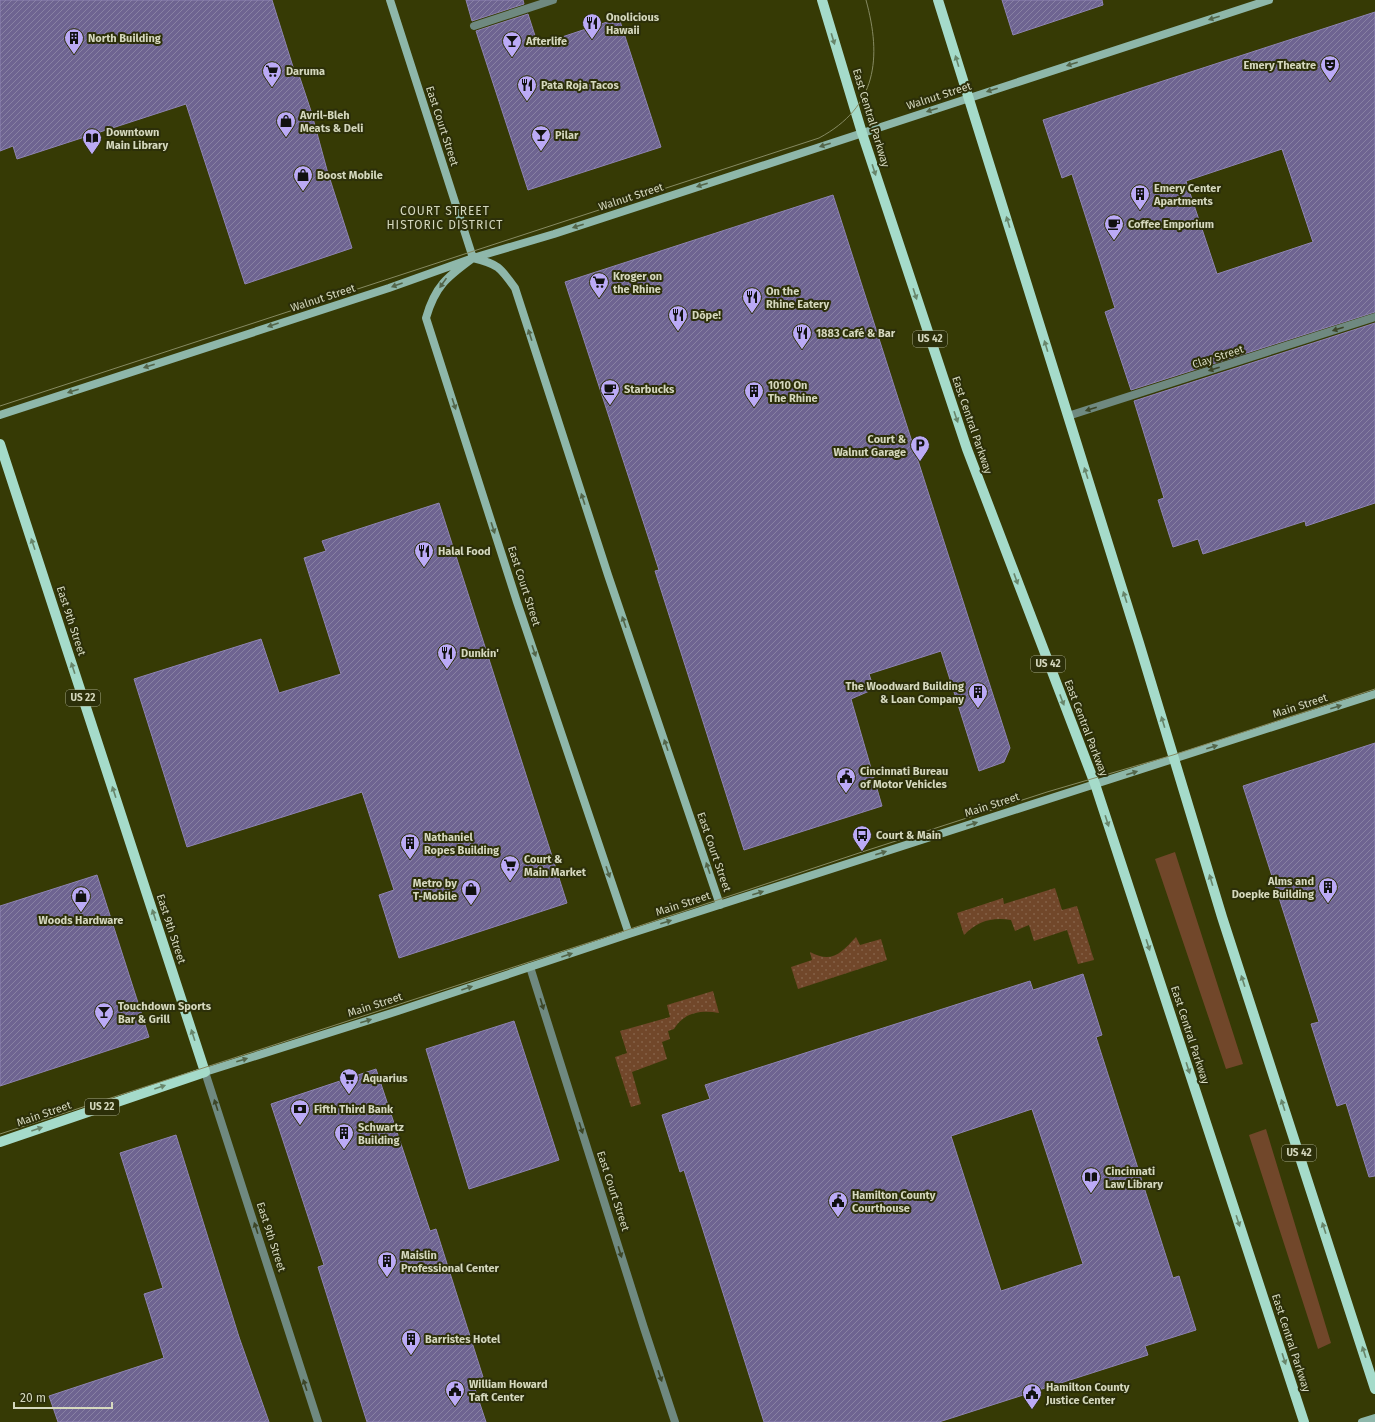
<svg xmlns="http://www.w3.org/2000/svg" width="1375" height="1422" font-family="'Fira Sans',sans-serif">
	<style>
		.grass { fill: #71472a }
		.park { fill: url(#park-dots) }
		.building { fill: url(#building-hatch); stroke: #8e84b3; fill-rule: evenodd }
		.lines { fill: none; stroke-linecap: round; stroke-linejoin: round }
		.street { stroke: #6f8980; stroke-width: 8 }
		.secondary { stroke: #8eb7aa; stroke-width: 8 }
		.primary { stroke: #a5dbca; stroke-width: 10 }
		.tram { stroke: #868a62; stroke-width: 1 }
		.oneway { fill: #536549 }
		.oneway2 { fill: #68856a }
		.oneway3 { fill: #3d4627 }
		.labels { text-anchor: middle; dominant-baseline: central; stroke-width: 4; stroke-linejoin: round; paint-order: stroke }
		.shield { fill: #2c2f09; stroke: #a2a588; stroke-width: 1 }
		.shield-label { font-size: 10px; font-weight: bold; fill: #d5d8be }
		.poi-label { font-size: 11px; font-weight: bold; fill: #d5d8be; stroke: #2c2f09; text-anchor: start }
		.street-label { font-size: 11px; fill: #d5d8be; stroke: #2c2f09 }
		.neighbourhood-label { font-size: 12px; letter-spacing: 1px; fill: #d5d8be; stroke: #2c2f09 }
	</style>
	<defs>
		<pattern id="park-dots" width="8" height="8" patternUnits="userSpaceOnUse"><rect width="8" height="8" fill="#71472a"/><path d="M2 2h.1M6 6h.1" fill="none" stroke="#846147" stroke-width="1.8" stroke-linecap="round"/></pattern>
		<pattern id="building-hatch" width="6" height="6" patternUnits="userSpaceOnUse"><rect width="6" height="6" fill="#6e6491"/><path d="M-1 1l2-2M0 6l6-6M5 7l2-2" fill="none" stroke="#8881a3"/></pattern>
	</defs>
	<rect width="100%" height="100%" fill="#363a05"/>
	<!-- grass -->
	<path class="grass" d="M1175,852l68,212 -17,5 -71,-210z
		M1266,1129l65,214 -13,6 -69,-214z"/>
	<!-- park -->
	<path class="park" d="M1055,888l7,22 15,-4 17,54 -16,4 -11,-34 -33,11 -5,-16 -14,6 -4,-11c-19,-3 -33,1 -47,15l-7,-22 46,-15 1,6z
		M856,937l4,8 21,-6 6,21 -89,29 -7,-22 21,-7 -2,-8c22,12 31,1 46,-15z
		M713,991l6,22c-17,-3 -35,-1 -45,16l-6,2 2,8 -8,3 5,17 -35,13 9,32 -10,3 -16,-50 12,-4 -7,-22 50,-14 -3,-12z"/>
	<!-- building -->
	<path class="building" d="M0,0h272l22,70 3,-1 14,42 16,59 25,78 -107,36 -59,-180 -169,55 -4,-13 -13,5z
		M466,0h57l1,4 -52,17z
		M1002,0h100l1,5 -90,30z
		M1375,12v300l-244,78 -26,-78 10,-4 -43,-134 -10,4 -19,-58zM1282,149l31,93 -96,32 -31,-93z
		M528,14l10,31 81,-27 42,129 -133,43 -52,-159z
		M833,195l177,553 -6,14 -25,9 -38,-120 -72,23 5,15 -23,10 31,107 -138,44 -89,-279 4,-1 -94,-288z
		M1375,323v180l-69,23 -1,-5 -102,33 -5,-15 -25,8 -15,-47 6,-2 -30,-97z
		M439,503l128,400 -168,55 -20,-63 15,-5 -32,-98 -175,55 -53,-168 127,-40 18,54 62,-19 -37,-116 22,-7 -4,-10z
		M1375,743v433l-6,1 -23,-74 -9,3 -26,-82 8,-2 -76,-236z
		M97,875l52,162 -149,49v-180z
		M1083,974l19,61 -6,2 77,241 6,-2 17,54 -51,16 3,9 -209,67h-175l-80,-252 -4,2 -18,-57 48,-16 -5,-14 325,-104 3,9zM1032,1109l51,155 -82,27 -50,-155z
		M514,1021l45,139 -90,29 -43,-140z
		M376,1069l54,162 6,-2 47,148 -11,3 14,42h-119l-49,-155 6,-2 -53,-161z
		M176,1135l63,202 30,85h-211l-9,-26 115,-38 -20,-64 19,-6 -43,-135z"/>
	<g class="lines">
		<!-- street -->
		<path class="street" d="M474,26l79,-26
			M1068,416l307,-99
			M530,967l114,361 31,94
			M205,1072l113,350"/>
		<!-- secondary -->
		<path class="secondary" d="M390,0l83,258
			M0,415l389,-127 84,-30 81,-24 715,-234
			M629,934l-112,-332 -91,-284c9,-32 21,-41 47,-60 25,6 27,9 42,30l93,287 112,330
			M205,1072l193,-61 231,-77 746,-240
			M1362,1422l13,-4"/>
		<!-- primary -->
		<path class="primary" d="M822,0l40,133 105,316 128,335 209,638
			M938,0l201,643 83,274 153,472
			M0,444l205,628 -205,70"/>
		<!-- tram -->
		<path class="tram" d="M0,406l819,-268c58,-31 63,-80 47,-138
			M0,1134l600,-195 262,-87 185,-60 126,-37 202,-66"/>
	</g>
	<!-- one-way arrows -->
	<defs><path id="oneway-solid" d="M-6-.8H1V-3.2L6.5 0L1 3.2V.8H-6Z"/></defs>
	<g class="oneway">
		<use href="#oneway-solid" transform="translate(1214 18) rotate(162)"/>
		<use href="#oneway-solid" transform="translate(1072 64) rotate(162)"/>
		<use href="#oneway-solid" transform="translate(992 90) rotate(162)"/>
		<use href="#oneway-solid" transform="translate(932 110) rotate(162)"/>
		<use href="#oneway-solid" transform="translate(825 145) rotate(162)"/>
		<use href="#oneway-solid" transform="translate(702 185) rotate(162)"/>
		<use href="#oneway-solid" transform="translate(578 226) rotate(162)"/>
		<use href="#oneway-solid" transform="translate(443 283) rotate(125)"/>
		<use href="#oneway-solid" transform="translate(397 285) rotate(160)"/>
		<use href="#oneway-solid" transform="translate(273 325) rotate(161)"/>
		<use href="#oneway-solid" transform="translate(530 335) rotate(-108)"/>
		<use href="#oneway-solid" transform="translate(149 366) rotate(162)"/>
		<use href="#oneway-solid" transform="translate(73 391) rotate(162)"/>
		<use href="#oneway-solid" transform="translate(454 404) rotate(72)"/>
		<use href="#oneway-solid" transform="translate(583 499) rotate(-108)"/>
		<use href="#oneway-solid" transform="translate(493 528) rotate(72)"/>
		<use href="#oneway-solid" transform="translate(624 622) rotate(-109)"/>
		<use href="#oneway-solid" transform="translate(534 651) rotate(71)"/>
		<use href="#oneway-solid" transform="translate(1336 707) rotate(-18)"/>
		<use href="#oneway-solid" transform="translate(666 745) rotate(-109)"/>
		<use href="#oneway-solid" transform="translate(1212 747) rotate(-18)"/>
		<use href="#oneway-solid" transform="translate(1132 773) rotate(-18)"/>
		<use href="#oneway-solid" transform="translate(972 824) rotate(-18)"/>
		<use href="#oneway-solid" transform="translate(881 853) rotate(-18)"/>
		<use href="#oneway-solid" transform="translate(708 868) rotate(-109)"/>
		<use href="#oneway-solid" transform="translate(608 872) rotate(71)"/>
		<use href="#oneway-solid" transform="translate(758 893) rotate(-18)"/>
		<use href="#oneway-solid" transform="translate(666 922) rotate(-18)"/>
		<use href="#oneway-solid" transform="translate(567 955) rotate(-19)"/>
		<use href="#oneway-solid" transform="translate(467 988) rotate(-19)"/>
		<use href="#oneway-solid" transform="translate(366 1021) rotate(-17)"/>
		<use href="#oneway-solid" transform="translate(242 1060) rotate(-17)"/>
	</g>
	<g class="oneway2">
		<use href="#oneway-solid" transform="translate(833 39) rotate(73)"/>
		<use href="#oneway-solid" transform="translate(957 61) rotate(-107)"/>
		<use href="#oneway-solid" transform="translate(874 170) rotate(72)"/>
		<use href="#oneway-solid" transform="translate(1008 222) rotate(-107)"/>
		<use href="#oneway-solid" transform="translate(915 294) rotate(72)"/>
		<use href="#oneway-solid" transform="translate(1046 346) rotate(-107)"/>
		<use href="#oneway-solid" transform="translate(956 417) rotate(71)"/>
		<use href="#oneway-solid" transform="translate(1086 473) rotate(-108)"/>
		<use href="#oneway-solid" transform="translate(33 544) rotate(-109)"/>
		<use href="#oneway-solid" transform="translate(1016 579) rotate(70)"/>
		<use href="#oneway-solid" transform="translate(1125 597) rotate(-108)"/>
		<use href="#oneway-solid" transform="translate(73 668) rotate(-108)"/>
		<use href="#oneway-solid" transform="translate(1062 700) rotate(69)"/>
		<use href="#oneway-solid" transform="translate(1163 722) rotate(-107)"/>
		<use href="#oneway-solid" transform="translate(114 792) rotate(-108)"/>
		<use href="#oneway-solid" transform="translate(1107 821) rotate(72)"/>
		<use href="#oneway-solid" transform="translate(1211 880) rotate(-107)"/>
		<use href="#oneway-solid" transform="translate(154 915) rotate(-108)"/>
		<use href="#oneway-solid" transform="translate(1148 945) rotate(72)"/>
		<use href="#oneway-solid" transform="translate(1243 981) rotate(-108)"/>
		<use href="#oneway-solid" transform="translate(193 1035) rotate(-108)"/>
		<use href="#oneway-solid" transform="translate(1188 1068) rotate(72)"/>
		<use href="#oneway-solid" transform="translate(160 1087) rotate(-19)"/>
		<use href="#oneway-solid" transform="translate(1283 1105) rotate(-108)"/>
		<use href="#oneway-solid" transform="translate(37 1129) rotate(-19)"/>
		<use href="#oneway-solid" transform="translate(1238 1221) rotate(72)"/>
		<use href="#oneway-solid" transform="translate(1324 1228) rotate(-108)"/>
		<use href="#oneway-solid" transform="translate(1364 1352) rotate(-108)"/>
		<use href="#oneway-solid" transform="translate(1284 1359) rotate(72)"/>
	</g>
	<g class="oneway3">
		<use href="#oneway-solid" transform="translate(1338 329) rotate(162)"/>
		<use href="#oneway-solid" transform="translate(1214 369) rotate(162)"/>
		<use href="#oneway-solid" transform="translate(1091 409) rotate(163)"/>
		<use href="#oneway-solid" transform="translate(542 1004) rotate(73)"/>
		<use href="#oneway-solid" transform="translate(216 1105) rotate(-108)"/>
		<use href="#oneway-solid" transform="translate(581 1128) rotate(72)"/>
		<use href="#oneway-solid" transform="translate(256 1228) rotate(-108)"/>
		<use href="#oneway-solid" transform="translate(620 1252) rotate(73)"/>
		<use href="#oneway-solid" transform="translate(660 1376) rotate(71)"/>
		<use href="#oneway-solid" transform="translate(305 1385) rotate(-108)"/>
	</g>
	<!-- icons -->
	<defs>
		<g id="restaurant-pin" transform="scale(1)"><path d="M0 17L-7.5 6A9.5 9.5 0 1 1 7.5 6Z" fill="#bbaaf6" stroke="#2c2f09"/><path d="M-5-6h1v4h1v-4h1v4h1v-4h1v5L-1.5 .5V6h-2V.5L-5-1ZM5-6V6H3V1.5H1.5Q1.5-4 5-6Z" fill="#111"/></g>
		<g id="building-pin" transform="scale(1)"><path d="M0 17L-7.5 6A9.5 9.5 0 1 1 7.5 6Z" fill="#bbaaf6" stroke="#2c2f09"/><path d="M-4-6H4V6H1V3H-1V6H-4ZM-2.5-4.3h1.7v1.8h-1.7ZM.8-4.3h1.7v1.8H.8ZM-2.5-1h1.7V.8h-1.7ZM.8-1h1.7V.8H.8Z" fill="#111"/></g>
		<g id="bar-pin" transform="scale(1)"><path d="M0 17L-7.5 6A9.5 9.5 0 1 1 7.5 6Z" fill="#bbaaf6" stroke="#2c2f09"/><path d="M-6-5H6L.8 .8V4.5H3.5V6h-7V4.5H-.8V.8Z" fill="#111"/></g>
		<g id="theatre-pin" transform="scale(1)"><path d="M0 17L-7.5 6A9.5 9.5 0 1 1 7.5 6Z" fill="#bbaaf6" stroke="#2c2f09"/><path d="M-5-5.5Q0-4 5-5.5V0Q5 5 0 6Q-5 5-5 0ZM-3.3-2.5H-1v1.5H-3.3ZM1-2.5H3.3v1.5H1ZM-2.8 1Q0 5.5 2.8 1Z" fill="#111"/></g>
		<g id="supermarket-pin" transform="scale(1)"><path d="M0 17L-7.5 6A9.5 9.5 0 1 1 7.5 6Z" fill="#bbaaf6" stroke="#2c2f09"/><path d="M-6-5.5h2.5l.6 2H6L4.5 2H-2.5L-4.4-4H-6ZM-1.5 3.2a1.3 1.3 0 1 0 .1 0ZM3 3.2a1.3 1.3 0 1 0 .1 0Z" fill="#111"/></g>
		<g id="shop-pin" transform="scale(1)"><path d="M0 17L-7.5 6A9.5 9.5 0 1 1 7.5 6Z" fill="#bbaaf6" stroke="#2c2f09"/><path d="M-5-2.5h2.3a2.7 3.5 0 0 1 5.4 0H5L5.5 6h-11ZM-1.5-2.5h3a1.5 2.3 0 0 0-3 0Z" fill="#111"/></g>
		<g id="library-pin" transform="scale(1)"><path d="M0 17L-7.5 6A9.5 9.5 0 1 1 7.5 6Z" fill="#bbaaf6" stroke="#2c2f09"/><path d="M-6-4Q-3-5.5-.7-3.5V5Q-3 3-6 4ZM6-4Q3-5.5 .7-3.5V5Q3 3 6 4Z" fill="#111"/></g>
		<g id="cafe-pin" transform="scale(1)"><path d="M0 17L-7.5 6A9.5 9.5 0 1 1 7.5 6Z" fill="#bbaaf6" stroke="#2c2f09"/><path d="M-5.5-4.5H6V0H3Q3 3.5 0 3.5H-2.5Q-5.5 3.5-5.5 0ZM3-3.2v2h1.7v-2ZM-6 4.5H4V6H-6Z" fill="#111"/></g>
		<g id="parking-pin" transform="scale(1)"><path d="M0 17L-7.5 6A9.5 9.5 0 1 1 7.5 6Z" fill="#bbaaf6" stroke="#2c2f09"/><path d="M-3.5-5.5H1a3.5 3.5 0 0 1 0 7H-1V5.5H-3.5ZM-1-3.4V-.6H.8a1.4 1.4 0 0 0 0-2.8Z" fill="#111"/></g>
		<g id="civic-pin" transform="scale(1)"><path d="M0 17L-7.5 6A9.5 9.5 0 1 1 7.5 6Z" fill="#bbaaf6" stroke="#2c2f09"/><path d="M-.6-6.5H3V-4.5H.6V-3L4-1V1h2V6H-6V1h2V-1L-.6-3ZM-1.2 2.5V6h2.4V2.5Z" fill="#111"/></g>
		<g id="bus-pin" transform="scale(1)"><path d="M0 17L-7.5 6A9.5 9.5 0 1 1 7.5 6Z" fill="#bbaaf6" stroke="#2c2f09"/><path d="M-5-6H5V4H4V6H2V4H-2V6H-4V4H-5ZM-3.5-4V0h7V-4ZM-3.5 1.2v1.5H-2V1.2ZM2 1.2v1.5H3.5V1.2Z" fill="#111"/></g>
		<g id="bank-pin" transform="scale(1)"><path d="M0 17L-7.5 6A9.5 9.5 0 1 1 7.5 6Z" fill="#bbaaf6" stroke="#2c2f09"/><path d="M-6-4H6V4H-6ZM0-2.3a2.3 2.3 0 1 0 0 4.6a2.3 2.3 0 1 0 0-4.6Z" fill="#111"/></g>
	</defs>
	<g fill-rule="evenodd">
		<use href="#restaurant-pin" x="592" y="23"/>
		<use href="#building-pin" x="74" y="38"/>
		<use href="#bar-pin" x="512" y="41"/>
		<use href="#theatre-pin" x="1330" y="65"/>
		<use href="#supermarket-pin" x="272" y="71"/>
		<use href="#restaurant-pin" x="527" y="85"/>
		<use href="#shop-pin" x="286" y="121"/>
		<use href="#bar-pin" x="541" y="135"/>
		<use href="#library-pin" x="92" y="138"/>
		<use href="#shop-pin" x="303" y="175"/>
		<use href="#building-pin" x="1140" y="194"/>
		<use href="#cafe-pin" x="1114" y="224"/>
		<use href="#supermarket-pin" x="599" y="282"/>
		<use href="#restaurant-pin" x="752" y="297"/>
		<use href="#restaurant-pin" x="678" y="315"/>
		<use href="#restaurant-pin" x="802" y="333"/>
		<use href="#cafe-pin" x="610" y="389"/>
		<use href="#building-pin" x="754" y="391"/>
		<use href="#parking-pin" x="920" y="445"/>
		<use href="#restaurant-pin" x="424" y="551"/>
		<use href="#restaurant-pin" x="447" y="653"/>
		<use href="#building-pin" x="978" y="692"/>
		<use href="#civic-pin" x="846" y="777"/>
		<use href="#bus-pin" x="862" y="835"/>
		<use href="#building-pin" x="410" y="843"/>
		<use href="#supermarket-pin" x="510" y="865"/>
		<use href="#building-pin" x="1328" y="887"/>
		<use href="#shop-pin" x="471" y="889"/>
		<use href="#shop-pin" x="81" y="896"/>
		<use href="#bar-pin" x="104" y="1012"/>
		<use href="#supermarket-pin" x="349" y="1078"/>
		<use href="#bank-pin" x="300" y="1109"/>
		<use href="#building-pin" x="344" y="1133"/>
		<use href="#library-pin" x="1091" y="1177"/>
		<use href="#civic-pin" x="838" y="1201"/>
		<use href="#building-pin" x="387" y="1261"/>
		<use href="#building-pin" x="411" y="1339"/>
		<use href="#civic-pin" x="455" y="1390"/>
		<use href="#civic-pin" x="1032" y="1393"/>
	</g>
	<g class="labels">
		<!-- shield labels -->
		<g class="shield">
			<rect x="913" y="331" width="34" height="16" rx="3"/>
			<rect x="1031" y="656" width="34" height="16" rx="3"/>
			<rect x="66" y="690" width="34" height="16" rx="3"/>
			<rect x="85" y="1099" width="34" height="16" rx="3"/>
			<rect x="1282" y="1145" width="34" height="16" rx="3"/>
		</g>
		<g class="shield-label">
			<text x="930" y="339">US 42</text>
			<text x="1048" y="664">US 42</text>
			<text x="83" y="698">US 22</text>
			<text x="102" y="1107">US 22</text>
			<text x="1299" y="1153">US 42</text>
		</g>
		<!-- poi labels -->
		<g class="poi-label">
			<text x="606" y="17">Onolicious<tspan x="606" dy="13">Hawaii</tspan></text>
			<text x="88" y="38">North Building</text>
			<text x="526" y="41">Afterlife</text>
			<text x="1316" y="65" text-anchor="end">Emery Theatre</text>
			<text x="286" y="71">Daruma</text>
			<text x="541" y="85">Pata Roja Tacos</text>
			<text x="300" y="115">Avril-Bleh<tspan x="300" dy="13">Meats &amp; Deli</tspan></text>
			<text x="106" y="132">Downtown<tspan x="106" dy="13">Main Library</tspan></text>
			<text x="555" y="135">Pilar</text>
			<text x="317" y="175">Boost Mobile</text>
			<text x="1154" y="188">Emery Center<tspan x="1154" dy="13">Apartments</tspan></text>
			<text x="1128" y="224">Coffee Emporium</text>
			<text x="613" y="276">Kroger on<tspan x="613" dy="13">the Rhine</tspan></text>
			<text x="766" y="291">On the<tspan x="766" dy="13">Rhine Eatery</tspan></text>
			<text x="692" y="315">Dōpe!</text>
			<text x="816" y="333">1883 Café &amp; Bar</text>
			<text x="768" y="385">1010 On<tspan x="768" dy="13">The Rhine</tspan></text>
			<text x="624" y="389">Starbucks</text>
			<text x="906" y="439" text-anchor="end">Court &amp;<tspan x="906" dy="13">Walnut Garage</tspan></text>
			<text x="438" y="551">Halal Food</text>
			<text x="461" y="653">Dunkin'</text>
			<text x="964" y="686" text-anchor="end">The Woodward Building<tspan x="964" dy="13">&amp; Loan Company</tspan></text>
			<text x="860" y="771">Cincinnati Bureau<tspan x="860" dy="13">of Motor Vehicles</tspan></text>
			<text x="876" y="835">Court &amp; Main</text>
			<text x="424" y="837">Nathaniel<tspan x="424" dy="13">Ropes Building</tspan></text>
			<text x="524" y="859">Court &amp;<tspan x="524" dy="13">Main Market</tspan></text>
			<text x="1314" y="881" text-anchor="end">Alms and<tspan x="1314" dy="13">Doepke Building</tspan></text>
			<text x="457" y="883" text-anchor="end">Metro by<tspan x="457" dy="13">T-Mobile</tspan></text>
			<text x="81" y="920" text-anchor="middle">Woods Hardware</text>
			<text x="118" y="1006">Touchdown Sports<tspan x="118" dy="13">Bar &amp; Grill</tspan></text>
			<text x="363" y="1078">Aquarius</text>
			<text x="314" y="1109">Fifth Third Bank</text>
			<text x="358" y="1127">Schwartz<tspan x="358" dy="13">Building</tspan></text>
			<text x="1105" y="1171">Cincinnati<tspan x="1105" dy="13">Law Library</tspan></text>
			<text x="852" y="1195">Hamilton County<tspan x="852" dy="13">Courthouse</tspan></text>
			<text x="401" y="1255">Maislin<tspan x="401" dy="13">Professional Center</tspan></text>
			<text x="425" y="1339">Barristes Hotel</text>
			<text x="469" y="1384">William Howard<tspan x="469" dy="13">Taft Center</tspan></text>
			<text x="1046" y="1387">Hamilton County<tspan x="1046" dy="13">Justice Center</tspan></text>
		</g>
		<!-- street labels -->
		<g class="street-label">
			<text transform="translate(939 96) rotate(-18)">Walnut Street</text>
			<text transform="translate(871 118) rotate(73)">East Central Parkway</text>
			<text transform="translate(442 126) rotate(72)">East Court Street</text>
			<text transform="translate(631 197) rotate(-18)">Walnut Street</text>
			<text transform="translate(323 298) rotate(-18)">Walnut Street</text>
			<text transform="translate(1218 357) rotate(-18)">Clay Street</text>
			<text transform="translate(972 425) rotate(71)">East Central Parkway</text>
			<text transform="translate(524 586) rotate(72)">East Court Street</text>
			<text transform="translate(71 621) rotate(72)">East 9th Street</text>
			<text transform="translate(1300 706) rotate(-18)">Main Street</text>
			<text transform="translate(1086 728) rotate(69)">East Central Parkway</text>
			<text transform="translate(992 805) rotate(-18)">Main Street</text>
			<text transform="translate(714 852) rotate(71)">East Court Street</text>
			<text transform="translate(683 904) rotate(-18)">Main Street</text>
			<text transform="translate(171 929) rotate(72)">East 9th Street</text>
			<text transform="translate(375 1005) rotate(-18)">Main Street</text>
			<text transform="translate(1190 1035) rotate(72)">East Central Parkway</text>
			<text transform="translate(44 1114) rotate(-19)">Main Street</text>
			<text transform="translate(613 1191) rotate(72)">East Court Street</text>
			<text transform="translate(271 1237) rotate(72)">East 9th Street</text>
			<text transform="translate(1291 1343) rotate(72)">East Central Parkway</text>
		</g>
		<!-- neighbourhood labels -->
		<g class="neighbourhood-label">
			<text x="445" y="211">COURT STREET<tspan x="445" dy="14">HISTORIC DISTRICT</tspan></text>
		</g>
	</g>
	<!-- scale -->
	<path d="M14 1402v6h98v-6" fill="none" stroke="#d5d8be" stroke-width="2"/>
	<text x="20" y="1402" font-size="12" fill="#d5d8be" stroke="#2c2f09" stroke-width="3" paint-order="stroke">20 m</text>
</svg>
